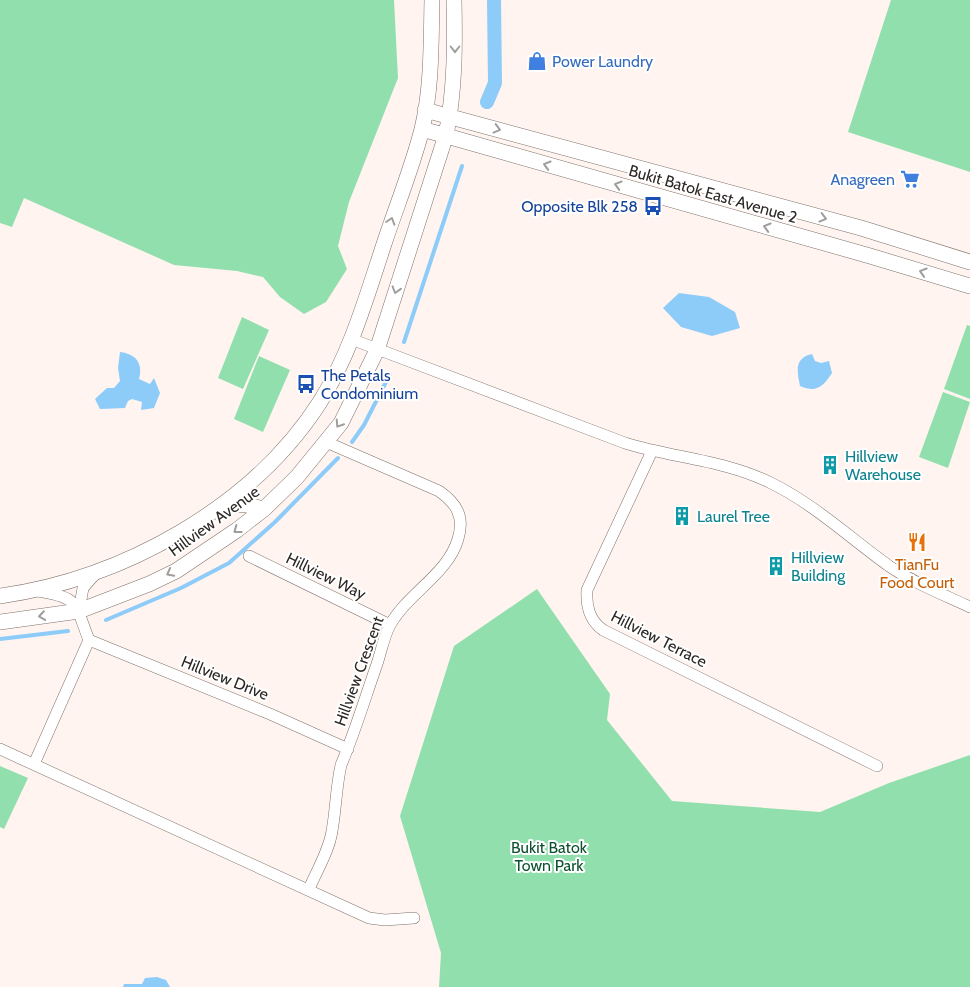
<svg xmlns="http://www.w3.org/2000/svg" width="970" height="987" font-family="Cabin,sans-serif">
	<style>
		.green { fill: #92dfae }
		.water { fill: #8dcbf9 }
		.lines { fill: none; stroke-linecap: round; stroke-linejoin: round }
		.stream { stroke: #8dcbf9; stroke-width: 4 }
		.canal { stroke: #8dcbf9; stroke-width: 14 }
		.minor-casing { stroke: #7e726c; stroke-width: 12 }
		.tertiary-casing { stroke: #7e726c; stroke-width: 16 }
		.minor { stroke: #fff; stroke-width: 11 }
		.tertiary { stroke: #fff; stroke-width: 15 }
		.oneway { stroke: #a09e9d }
		.labels { text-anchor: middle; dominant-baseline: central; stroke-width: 4; stroke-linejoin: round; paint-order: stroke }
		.shop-label { font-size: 16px; fill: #366cbe; stroke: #fff; text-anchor: start }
		.street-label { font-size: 16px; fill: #2d2826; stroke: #fff }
		.transit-label { font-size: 16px; fill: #164399; stroke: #fff; text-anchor: end }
		.culture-label { font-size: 16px; fill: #0d838f; stroke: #fff; text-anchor: start }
		.food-label { font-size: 16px; fill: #c56008; stroke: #fff }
		.park-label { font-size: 16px; fill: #0e5130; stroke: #fff }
	</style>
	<rect width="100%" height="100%" fill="#fff4ef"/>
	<!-- green -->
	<path class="green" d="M0,0h394l4,78 -49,124 -11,44 9,23 -21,33 -22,12 -24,-17 -17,-20 -26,-6 -63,-6 -150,-67 -12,29 -12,-4z
		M891,0h79v172l-122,-40z
		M242,317l27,13 -26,59 -25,-11z
		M967,325l3,1v73l-26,-10z
		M259,356l31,14 -27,62 -29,-13z
		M943,392l27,10 -22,66 -29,-11z
		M537,589l73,105 -3,26 65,81 148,11 69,-29 81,-28v232h-531l2,-34 -41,-137 54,-170z
		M0,766l28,12 -24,51 -4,-2z"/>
	<!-- water -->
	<path class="water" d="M679,293l30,4 26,15 5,16 -28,8 -31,-9 -18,-19z
		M120,352c17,2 23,12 19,27l11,5 4,-6 6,15 -6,15 -13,2 1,-8 -10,-3 -4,2 -3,7 -25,1 -5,-10 12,-11h7l6,-7 -2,-13z
		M812,354l3,7 6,2 8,-2 3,12c-9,14 -16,20 -32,13 -3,-15 -6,-28 12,-32z
		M157,977l9,3 4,7h-47l1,-3h18l3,-6z"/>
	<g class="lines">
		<!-- stream -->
		<path class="stream" d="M404,342l58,-176
			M352,442l12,-17 26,-51
			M106,620l75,-32 48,-25 46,-41 63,-64
			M0,639l68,-8"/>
		<!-- canal -->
		<path class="canal" d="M487,102l8,-19 -1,-83"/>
		<!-- minor casing -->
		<g class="minor-casing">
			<path id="minor" d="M351,339l274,104c48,15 100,17 146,40 43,21 79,55 118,83 25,17 53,28 81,41
				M652,451l-65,139c-1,16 2,30 16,40l274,136
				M249,556l141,69
				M79,611l4,-23 14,-16
				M89,640l181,74 78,35
				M0,749l369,169 16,2 29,-2
				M34,764l55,-124c-15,-37 -8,-42 -51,-49
				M309,889c8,-19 20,-38 23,-58 4,-22 4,-44 9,-66 14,-33 24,-67 36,-101 4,-12 7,-28 13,-39 18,-32 58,-51 68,-86 7,-23 -2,-36 -19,-48l-113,-49"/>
		</g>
		<!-- tertiary casing -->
		<g class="tertiary-casing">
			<path id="tertiary" d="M425,110l436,118 109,34
				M422,129l448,127 100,30
				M220,506c14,-1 30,-4 42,4
				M0,596c122,-17 252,-88 320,-194 31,-49 47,-107 65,-161 12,-36 28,-76 37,-112 10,-41 9,-87 10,-129
				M0,622l79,-11 70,-27 27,-13 61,-41 27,-21 33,-32 44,-54 36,-73 69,-215c9,-45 9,-89 8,-135"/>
		</g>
		<!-- minor -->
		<use href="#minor" class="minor"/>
		<!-- tertiary -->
		<use href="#tertiary" class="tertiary"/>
	</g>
	<!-- one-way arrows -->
	<defs><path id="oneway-chevron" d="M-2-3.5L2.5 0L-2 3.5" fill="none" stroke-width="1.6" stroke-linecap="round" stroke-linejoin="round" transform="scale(1.25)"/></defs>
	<g class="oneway">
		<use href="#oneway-chevron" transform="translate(455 49) rotate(90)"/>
		<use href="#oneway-chevron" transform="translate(497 129) rotate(15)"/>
		<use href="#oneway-chevron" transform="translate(547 165) rotate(-164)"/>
		<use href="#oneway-chevron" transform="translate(618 185) rotate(-164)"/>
		<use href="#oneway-chevron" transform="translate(823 218) rotate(15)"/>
		<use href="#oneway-chevron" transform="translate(391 221) rotate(-72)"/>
		<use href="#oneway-chevron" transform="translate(767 227) rotate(-164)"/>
		<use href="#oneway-chevron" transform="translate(923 272) rotate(-163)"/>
		<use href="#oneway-chevron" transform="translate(396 290) rotate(107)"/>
		<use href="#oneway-chevron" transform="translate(339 424) rotate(123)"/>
		<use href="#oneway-chevron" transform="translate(237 530) rotate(143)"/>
		<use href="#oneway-chevron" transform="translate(170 573) rotate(152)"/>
		<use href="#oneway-chevron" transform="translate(42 616) rotate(172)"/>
	</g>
	<!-- icons -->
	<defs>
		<g id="shop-bare" transform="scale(1.5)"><path d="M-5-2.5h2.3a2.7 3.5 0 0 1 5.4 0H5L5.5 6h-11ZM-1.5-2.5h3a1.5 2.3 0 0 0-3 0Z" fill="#3f7fe0" stroke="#fff" stroke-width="2.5" paint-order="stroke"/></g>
		<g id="supermarket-bare" transform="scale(1.5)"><path d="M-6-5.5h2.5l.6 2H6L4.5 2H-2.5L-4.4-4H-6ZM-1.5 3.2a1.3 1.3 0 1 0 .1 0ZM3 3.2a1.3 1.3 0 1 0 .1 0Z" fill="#3f7fe0" stroke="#fff" stroke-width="2.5" paint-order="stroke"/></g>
		<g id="bus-bare" transform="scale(1.5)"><path d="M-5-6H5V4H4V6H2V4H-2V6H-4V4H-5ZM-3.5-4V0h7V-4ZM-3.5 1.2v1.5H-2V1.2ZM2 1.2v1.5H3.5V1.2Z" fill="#1a4fb4" stroke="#fff" stroke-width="2.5" paint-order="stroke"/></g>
		<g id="building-bare" transform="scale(1.5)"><path d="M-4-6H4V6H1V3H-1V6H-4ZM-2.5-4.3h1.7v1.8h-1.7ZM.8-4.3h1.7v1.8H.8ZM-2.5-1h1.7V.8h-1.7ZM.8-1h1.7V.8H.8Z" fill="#0f9aa8" stroke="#fff" stroke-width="2.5" paint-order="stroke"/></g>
		<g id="restaurant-bare" transform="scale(1.5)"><path d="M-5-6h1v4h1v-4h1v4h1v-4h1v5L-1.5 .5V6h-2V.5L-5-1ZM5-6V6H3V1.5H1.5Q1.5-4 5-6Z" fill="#e8710a" stroke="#fff" stroke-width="2.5" paint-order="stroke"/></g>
	</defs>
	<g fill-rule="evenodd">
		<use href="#shop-bare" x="537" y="61"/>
		<use href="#supermarket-bare" x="910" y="179"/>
		<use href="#bus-bare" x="653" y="206"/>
		<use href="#bus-bare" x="306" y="384"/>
		<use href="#building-bare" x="830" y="465"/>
		<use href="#building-bare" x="682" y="516"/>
		<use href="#restaurant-bare" x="917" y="542"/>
		<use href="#building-bare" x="776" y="566"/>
	</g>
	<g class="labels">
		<!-- shop labels -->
		<g class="shop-label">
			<text x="552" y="61">Power Laundry</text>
			<text x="895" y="179" text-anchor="end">Anagreen</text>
		</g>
		<!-- street labels -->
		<g class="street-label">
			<text transform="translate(713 194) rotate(16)">Bukit Batok East Avenue 2</text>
			<text transform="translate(214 521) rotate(-36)">Hillview Avenue</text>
			<text transform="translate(326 576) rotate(26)">Hillview Way</text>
			<text transform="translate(659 639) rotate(27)">Hillview Terrace</text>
			<text transform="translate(359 671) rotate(-70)">Hillview Crescent</text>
			<text transform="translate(225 678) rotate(22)">Hillview Drive</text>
		</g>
		<!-- transit labels -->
		<g class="transit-label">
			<text x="638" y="206">Opposite Blk 258</text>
			<text x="321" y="375" text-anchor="start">The Petals<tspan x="321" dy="18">Condominium</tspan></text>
		</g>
		<!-- culture labels -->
		<g class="culture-label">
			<text x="845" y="456">Hillview<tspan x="845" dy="18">Warehouse</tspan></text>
			<text x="697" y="516">Laurel Tree</text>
			<text x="791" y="557">Hillview<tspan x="791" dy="18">Building</tspan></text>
		</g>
		<!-- food labels -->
		<g class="food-label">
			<text x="917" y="564">TianFu<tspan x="917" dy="18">Food Court</tspan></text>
		</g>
		<!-- park labels -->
		<g class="park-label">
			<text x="549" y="847">Bukit Batok<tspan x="549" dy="18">Town Park</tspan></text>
		</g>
	</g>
</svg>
